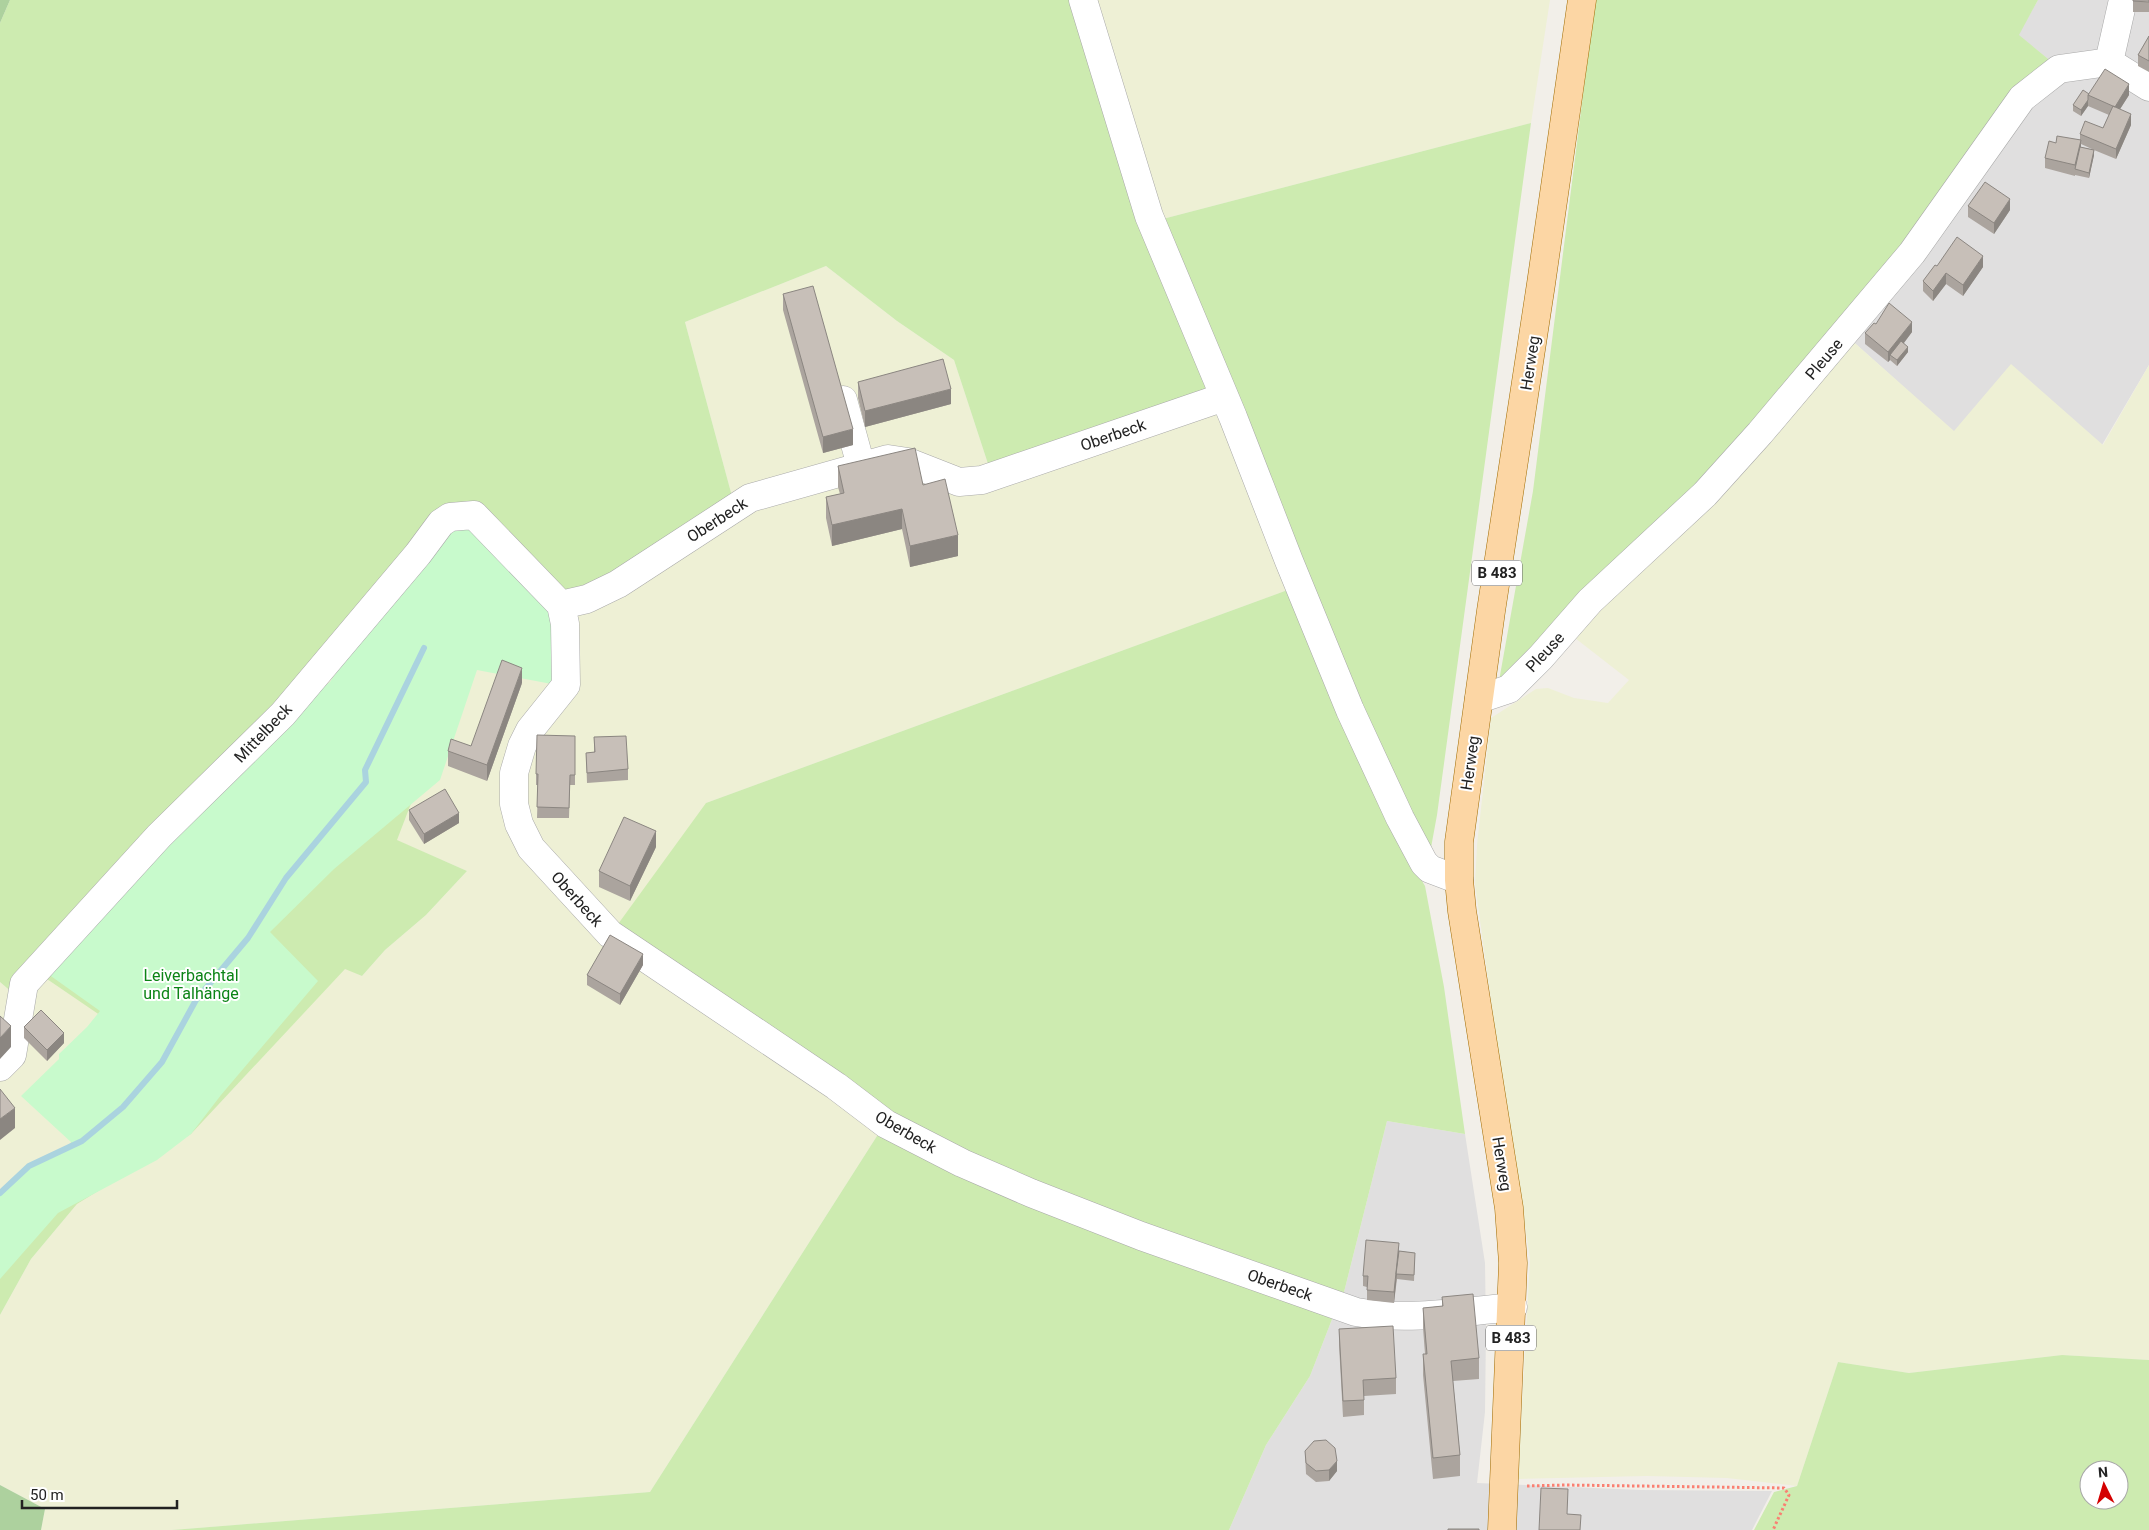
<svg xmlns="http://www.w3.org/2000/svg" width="2149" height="1530" font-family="Roboto,sans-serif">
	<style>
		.residential { fill: #e0dfdf }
		.farmland { fill: #eef0d5 }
		.grass { fill: #cdebb0; fill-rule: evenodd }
		.forest { fill: #add19e }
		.park { fill: #c8facc }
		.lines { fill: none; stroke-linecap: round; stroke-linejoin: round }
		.stream { stroke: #aad3df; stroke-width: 6 }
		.minor-casing { stroke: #a9a9a9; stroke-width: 29 }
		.major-casing { stroke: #a06b00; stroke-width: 29 }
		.path { stroke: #fa8072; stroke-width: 3; stroke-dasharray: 2.5 2.5; stroke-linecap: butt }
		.minor { stroke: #fff; stroke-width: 28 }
		.major { stroke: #fcd6a4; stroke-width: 28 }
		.wall { fill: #aba49e; fill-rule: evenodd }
		.shaded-wall { fill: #8b8681 }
		.building { fill: #c7bfb8; stroke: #8b8681 }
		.labels { text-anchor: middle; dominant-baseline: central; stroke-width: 4; stroke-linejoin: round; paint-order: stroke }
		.shield { fill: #fff; stroke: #646464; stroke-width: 1 }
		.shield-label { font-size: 15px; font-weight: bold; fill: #222 }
		.street-label { font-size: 16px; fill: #222; stroke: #fff }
		.park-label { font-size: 16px; fill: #0c8416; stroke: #fff }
	</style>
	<rect width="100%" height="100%" fill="#f2efe9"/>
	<!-- residential -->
	<path class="residential" d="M2038,0h111v365l-47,80 -91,-80 -57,67 -106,-95 176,-237 38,-30 -44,-35z
		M1387,1121l78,13 20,129 1,67 -1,82 -8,71 164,7 131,1 -20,39h-523l37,-85 44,-69 26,-67 5,-5z"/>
	<!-- farmland -->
	<path class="farmland" d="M1089,0h461l-19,123 -376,98z
		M826,266l71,55 57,39 37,113 233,-67 69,182 -587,215 178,322 -234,367 -478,38h-131l4,-21 -45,-24v-170l31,-56 46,-55 114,-70 154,-166 17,8 23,-26 41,-35 41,-44 -71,-31 23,-59 -140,-56 83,-100 371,-125 -48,-178z
		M1848,337l106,94 57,-67 92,81 46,-80v995l-87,-5 -153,18 -71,-11 -41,124 -70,-8 -80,-2 -129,3 12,-220 -36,-237 -19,-138 2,-39 14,-127 45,-29 12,-1 26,10 34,5 21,-23 -54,-42z
		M41,975l116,78 -157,162v-233l14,12z"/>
	<!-- grass -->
	<path class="grass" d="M10,0h1069l135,395 -223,78 -37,-113 -57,-39 -71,-55 -141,56 48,178 -161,102 -95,-89 -463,481 -14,-12v-959z
		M1595,0h443l-19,35 39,32 -302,365 -257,249 34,-190z
		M1531,123l-94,692 -7,38 -49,-83 -226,-549z
		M1293,588l122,281 10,17 19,101 21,147 -78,-13 -46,183 -378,-143 -350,-230 93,-128z
		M420,780l-23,60 70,31 -41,44 -41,35 -23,26 -17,-7 -154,165 -114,70 -46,55 -31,56v-100l157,-161 -116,-79z
		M884,1125l452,184 -26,67 -44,69 -37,85h-1057l478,-38z
		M2062,1355l87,5v170h-395l20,-38 23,-6 41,-124 71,11zM2089,1470h30v30h-30z"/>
	<!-- forest -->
	<path class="forest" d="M0,0h10l-10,23z
		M0,1485l45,24 -4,21h-41z"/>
	<!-- park -->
	<path class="park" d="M470,510l90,103 -3,72 -80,-15 -37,110 -106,89 -64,63 48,49 -97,114 -30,39 -34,26 -99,53 -58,66v-88c17,-20 50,-30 72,-48l-51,-47 38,-37v-5l28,-27 13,-16 -59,-42 263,-267 26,-20 53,-82z"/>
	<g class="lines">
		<!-- stream -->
		<path class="stream" d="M0,1193l29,-27 53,-25 41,-34 39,-45 34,-62 52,-62 38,-60 80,-96 -1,-12 59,-122"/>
		<!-- minor casing -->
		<g class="minor-casing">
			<path id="minor" d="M1083,0l66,216 84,201 56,144 61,149 50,108 24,45 6,6 29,11
				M2109,62l40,25
				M1224,397l-242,83 -23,2 -51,-20 -20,-3 -138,39 -132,86 -31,15 -26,6 4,19 1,61 -36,45 -8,16 -8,27v31l5,20 12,24 79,86 226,152 50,38 76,39 69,30 110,43 215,76c51,9 105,0 157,-5
				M843,400l18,66
				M1479,699l30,-10 32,-32 49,-56 115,-107 55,-61 152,-180 110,-155 37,-29 50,-7 14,-62
				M0,1067l12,-12 12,-71 135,-148 124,-122 135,-160 23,-31 9,-6 24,-2 87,90"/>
		</g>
		<!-- major casing -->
		<g class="major-casing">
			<path id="major" d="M1502,1530l11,-267 -4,-55 -47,-297 -3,-31v-38l32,-231 50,-327 41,-284"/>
		</g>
		<!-- path -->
		<path class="path" d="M1527,1486l38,-1 219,3 5,7 -16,35"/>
		<!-- minor -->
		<use href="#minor" class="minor"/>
		<!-- major -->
		<use href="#major" class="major"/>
	</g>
	<!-- wall -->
	<path class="wall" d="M2133,0h16v12h-16z
		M2149,36v36l-11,-6v-11z
		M2089,94l40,1 -9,14 11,16 -15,34 -22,-9v5l-5,23 -14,-3v1l-30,-8v-10l11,-15 24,-3v-6l23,-6 6,-13 -21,-9 -7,10 -8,-5v-6zM2081,144l13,6 -13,-3z
		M1968,206l42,4 -16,24 -26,-17z
		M1937,266l46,1 -20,29 -17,-12 -13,17 -10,-10v-10z
		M783,294l70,151 -30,8 -40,-143z
		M1876,324l36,8 -8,11 4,9 -11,14 -7,-6 -2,2 -23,-18v-11z
		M858,382l93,22 -86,23 -7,-29z
		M838,466l85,19 35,71 -48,11 -8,-38 -70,17 -6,-28v-21l14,-3 -2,-7z
		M522,683l-35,98 -39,-15v-15l23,-5z
		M575,736v49h-5l-1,33h-32l1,-33h-2v-11z
		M594,737l34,32v11l-41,3 -1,-30 8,-1z
		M409,810l50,13 -35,21 -15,-24z
		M656,847l-26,54 -31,-14v-16z
		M643,965l-23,40 -33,-20v-10z
		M24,1027l40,16 -17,18 -23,-23z
		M1399,1251l16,2 -1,28 -17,-2 -3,24 -27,-3v-13l-4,-1v-10z
		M1442,1297l37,61v21l-26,2 7,74v21l-27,3 -10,-104v-21h2l-2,-26v-20l19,-2z
		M1339,1329l57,49v16l-32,2v19l-21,2 -4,-72z
		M1305,1451l32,20 -8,10 -13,1 -10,-8z"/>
	<!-- shaded-wall -->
	<path class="shaded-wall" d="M2129,84v11l-14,22v-10z
		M2088,100v6l-7,10v-6z
		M2131,114v11l-15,34v-10z
		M2081,140v11l-6,18v7v-11z
		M2094,150v5l-5,23v-5z
		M2010,199v11l-16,24v-11z
		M1983,256v11l-20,29v-11z
		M1946,273v11l-13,17v-10z
		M1912,322v10l-19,25 -3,-2v5l-2,2v-10z
		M1908,347v5l-11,14v-6z
		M951,389v15l-86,23v-16z
		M853,429v16l-30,8v-16z
		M902,509v20l-70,17v-21z
		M958,535v21l-48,11v-21z
		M522,668v15l-35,98v-16z
		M459,813v10l-35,21v-10z
		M656,831v16l-26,54v-15z
		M643,954v11l-23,40v-11z
		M11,1026v21l-11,12v-21z
		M64,1033v10l-17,18v-11z
		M15,1108v20l-15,12v-21z
		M1399,1243v11l-5,49v-11z
		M1337,1461v10l-8,10v-11z"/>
	<!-- building -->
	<path class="building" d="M2133,0h16v2l-16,-1z
		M2149,36v25l-11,-6z
		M2105,69l24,15 -14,23 -27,-12z
		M2083,90l6,4 -1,1v5l-7,10 -8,-5z
		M2113,106l18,8 -15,35 -36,-15 5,-13 18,7z
		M2057,136l24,4 -6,25 -30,-7 4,-17 7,2z
		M2080,147l14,3 -5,23 -14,-4z
		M1985,182l25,17 -16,24 -26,-17z
		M1957,237l26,19 -20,29 -17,-12 -13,18 -10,-10 12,-16 2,1z
		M813,286l40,143 -30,8 -40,-143z
		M1889,303l23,19 -24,30 -23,-19 9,-10 2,1z
		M1901,341l7,6 -11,13 -7,-5z
		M943,359l8,30 -86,22 -7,-29z
		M915,448l8,37 22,-6 13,56 -48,11 -8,-37 -70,16 -6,-28 18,-4 -6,-27z
		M502,660l20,8 -35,97 -39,-14 3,-12 20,7z
		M537,735l38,1v39h-5l-1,33 -32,-1 1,-33h-2z
		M626,736l2,33 -41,4 -1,-20 9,-1 -1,-15z
		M445,789l14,24 -35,21 -15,-24z
		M624,817l32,14 -26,55 -31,-15z
		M610,935l33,19 -23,40 -33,-19z
		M41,1010l23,23 -17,17 -23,-23z
		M0,1016l11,10 -11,12z
		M0,1089l15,19 -15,11z
		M1366,1240l33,3 -5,49 -27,-2 1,-14h-5z
		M1399,1251l16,2 -1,22 -18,-1z
		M1473,1294l6,64 -28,3 9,94 -27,3 -10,-104h4l-4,-46 20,-2 -1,-9z
		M1393,1326l3,52 -33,2 1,20 -21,1 -4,-72z
		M1326,1440l9,8 2,13 -8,9 -13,1 -10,-8 -1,-12 9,-10z
		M1541,1488l27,1 -1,25 14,1 -1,15h-41z
		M1448,1529h31v1h-31z"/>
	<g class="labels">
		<!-- shield labels -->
		<g class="shield">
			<rect x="1472" y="560.5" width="50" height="25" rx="4"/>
			<rect x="1486" y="1325.5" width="50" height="25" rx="4"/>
		</g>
		<g class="shield-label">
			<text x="1497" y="573">B 483</text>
			<text x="1511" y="1338">B 483</text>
		</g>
		<!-- street labels -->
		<g class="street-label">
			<text transform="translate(1824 359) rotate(-50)">Pleuse</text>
			<text transform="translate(1530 363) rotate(-81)">Herweg</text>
			<text transform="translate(1113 435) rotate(-19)">Oberbeck</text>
			<text transform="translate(717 520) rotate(-33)">Oberbeck</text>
			<text transform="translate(1545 652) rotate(-47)">Pleuse</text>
			<text transform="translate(263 733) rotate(-46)">Mittelbeck</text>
			<text transform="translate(1470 763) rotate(-82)">Herweg</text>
			<text transform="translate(577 899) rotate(48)">Oberbeck</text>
			<text transform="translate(906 1132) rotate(30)">Oberbeck</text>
			<text transform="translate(1502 1164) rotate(81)">Herweg</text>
			<text transform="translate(1280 1285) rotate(19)">Oberbeck</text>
		</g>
		<!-- park labels -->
		<g class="park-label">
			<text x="191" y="975">Leiverbachtal<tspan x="191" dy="18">und Talhänge</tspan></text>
		</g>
	</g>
	<!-- north arrow -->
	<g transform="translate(2104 1485) rotate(355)"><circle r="24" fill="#ffffff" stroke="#a7a7a7"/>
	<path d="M0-4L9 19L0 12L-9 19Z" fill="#d40000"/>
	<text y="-8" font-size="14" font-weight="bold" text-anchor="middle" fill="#222222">N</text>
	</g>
	<!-- scale -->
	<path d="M22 1500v8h155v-8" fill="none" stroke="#222222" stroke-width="2.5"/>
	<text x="30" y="1500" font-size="15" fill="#222222" stroke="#ffffff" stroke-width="4" paint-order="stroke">50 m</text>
</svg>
